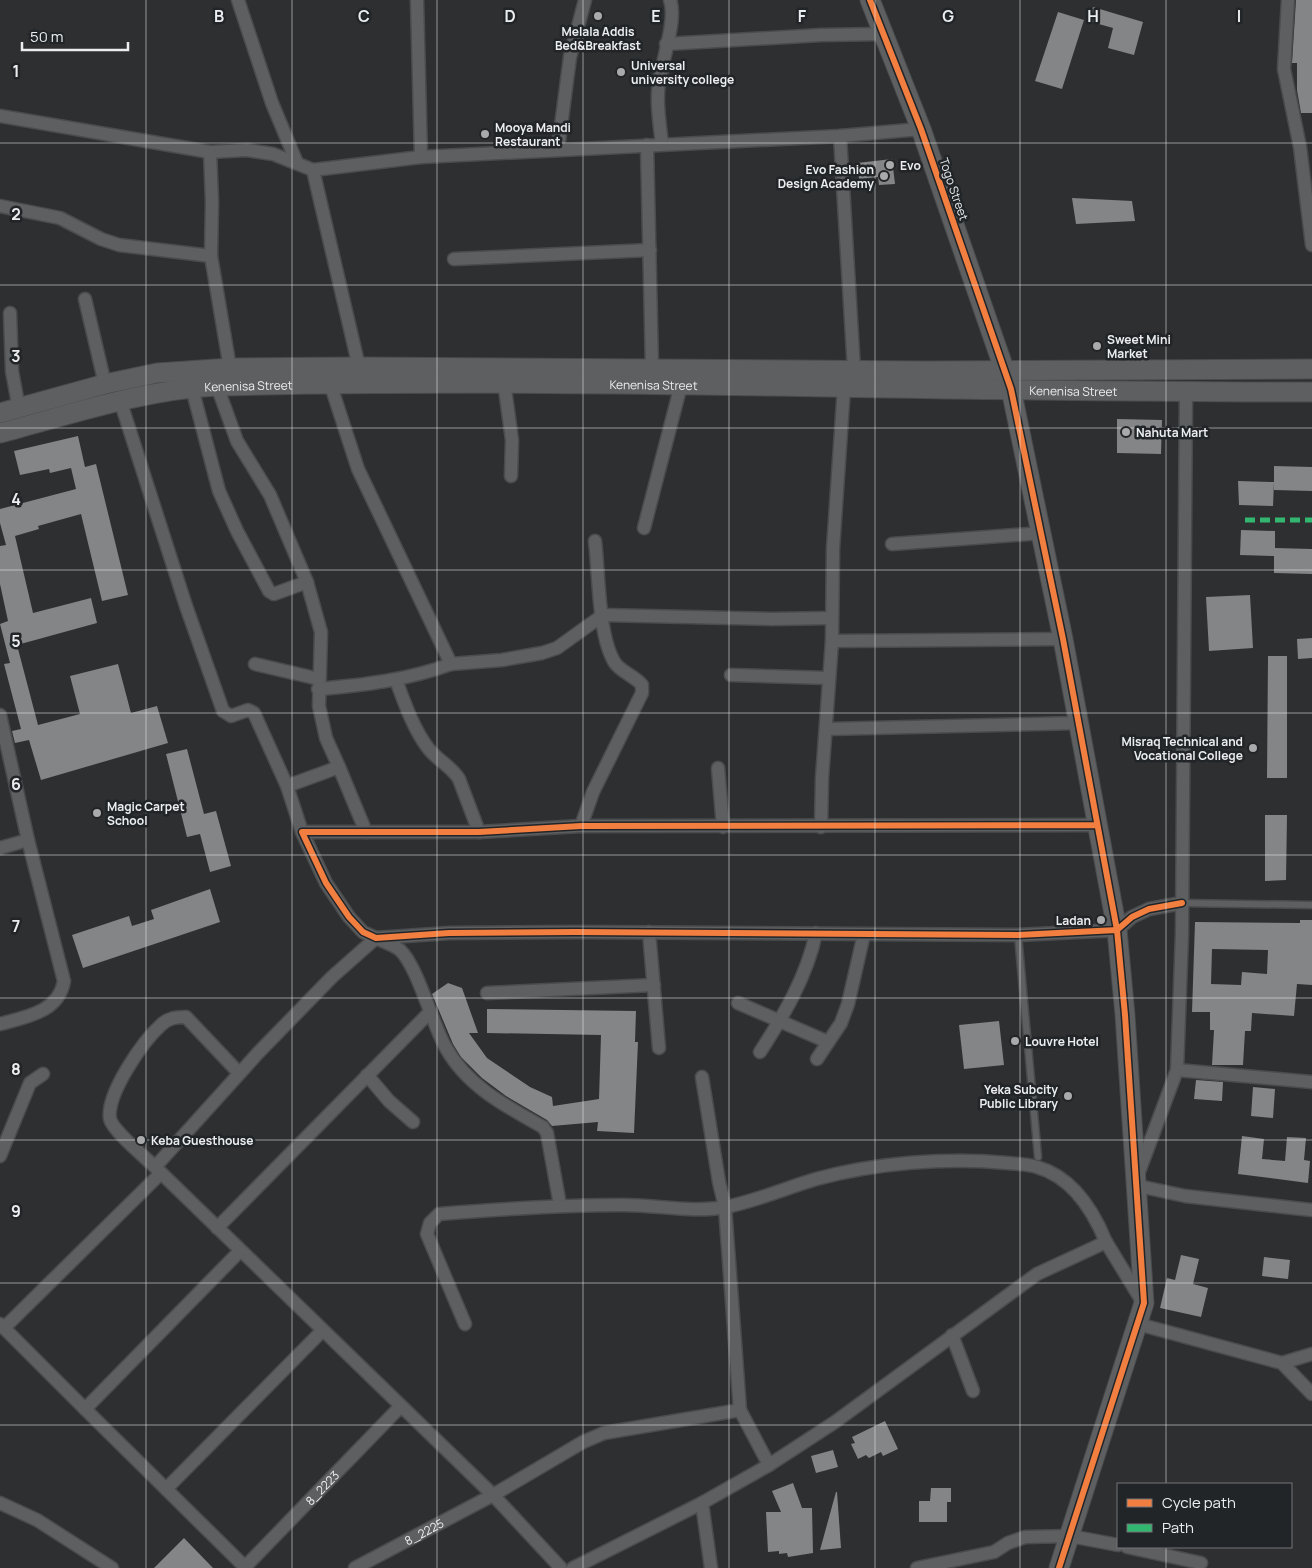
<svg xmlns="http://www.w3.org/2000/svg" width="1312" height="1568" font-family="Manrope,sans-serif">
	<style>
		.building { fill: #838586; fill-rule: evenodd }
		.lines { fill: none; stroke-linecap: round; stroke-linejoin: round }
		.lane-casing { stroke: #494b4c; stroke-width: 9 }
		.street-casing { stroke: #494b4c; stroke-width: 15 }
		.secondary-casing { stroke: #494b4c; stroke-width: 21 }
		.lane { stroke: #5d5f61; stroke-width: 6 }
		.street { stroke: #5d5f61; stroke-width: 12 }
		.secondary { stroke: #5d5f61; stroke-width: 19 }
		.quiet { stroke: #33b770; stroke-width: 5; stroke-dasharray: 10 5; stroke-linecap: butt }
		.cycleway-casing { stroke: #222528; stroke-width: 9 }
		.cycleway { stroke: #f27e40; stroke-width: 6 }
		.grid { fill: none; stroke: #ebedef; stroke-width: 1; stroke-opacity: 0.55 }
		.poi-dot { fill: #a8aaac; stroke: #222528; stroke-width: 2 }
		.labels { text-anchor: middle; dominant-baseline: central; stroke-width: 5; stroke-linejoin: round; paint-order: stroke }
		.poi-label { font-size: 12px; font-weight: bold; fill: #ebedef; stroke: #222528; text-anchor: start }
		.street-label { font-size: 12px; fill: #ebedef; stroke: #222528 }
		.grid-label { font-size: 16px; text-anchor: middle; font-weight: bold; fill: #ebedef; stroke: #222528; stroke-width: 5; stroke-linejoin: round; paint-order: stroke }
	</style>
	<rect width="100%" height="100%" fill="#2d2f31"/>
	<!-- building -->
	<path class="building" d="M1296,0h16v113h-11l-4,-23v-27h-5z
		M1093,7l50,15 -9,33 -26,-7 5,-20 -25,-7z
		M1058,12l26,8 -22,69 -27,-8z
		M892,159l3,25 -16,1 -1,-8 -19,2 -2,-16z
		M1072,198l60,3 3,20 -59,3z
		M1117,419l45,1 -1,34 -44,-1z
		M78,436l7,31 11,-3 32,131 -26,6 -21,-87 -43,12 1,3 -24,7 18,77 58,-15 6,25 -80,22 21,80 42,-11 -10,-38 48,-12 13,49 26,-7 11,37 -127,37 -12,-40 -14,3 -3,-12 9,-2 -17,-65 6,-1 -10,-39 8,-3 -8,-37v-38l6,-1 -6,-22v-14l76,-20 -5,-21 -21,5 -1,-4 -29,6 -6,-24z
		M1274,466l38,1v24l-38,-1z
		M1238,481l36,1 -1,24 -34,-1z
		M1241,530l34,1v17l37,1v25l-38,-1v-17l-34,-1z
		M1250,595l3,53 -44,3 -3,-54z
		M1312,638v20l-14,1 -1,-20z
		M1268,656h19v122h-20z
		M187,749l17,65 12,-3 15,55 -21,6 -10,-38 -13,3 -21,-83z
		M1265,815h22l-1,65 -21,1z
		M210,889l10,33 -137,46 -11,-33 57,-19 3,10 22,-7 -3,-9z
		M1300,920h12v65l-15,-1 -3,32 -42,-3 -1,18h-6l-2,34h-31l2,-35h-4v-18h-18l3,-90 105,1zM1212,949l56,1 -1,24 -25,-2 -1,13 -30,-1z
		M448,983l14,5 16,45h-9l18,25 43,29 22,10 1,9 46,-7 2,-64 -114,-2v-24l149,2 -1,31h3l-4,91 -37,-2 1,-9 -46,4 -5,-6 -41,-24 -24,-18 -21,-21 -8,-13 -21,-50z
		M999,1021l5,44 -40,4 -5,-44z
		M1196,1080l27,2 -1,19 -28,-2z
		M1253,1087l22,2 -2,29 -22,-2z
		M1242,1136l22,3 -2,20 23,2 2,-24 19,1 -2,22 6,1 -2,22 -70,-9z
		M1181,1255l18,4 -6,25 15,4 -7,29 -41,-9 7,-30 8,2z
		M1264,1257l26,3 -2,19 -26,-3z
		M885,1421l13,28 -15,7 -2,-4 -12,6 -3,-3 -8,4 -7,-15 4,-1 -3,-6z
		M833,1450l5,17 -22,6 -5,-17z
		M793,1483l9,25h10l1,45 -25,4 -1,-4 -8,1v-3l-11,1 -2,-40h15l-9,-21z
		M931,1488h20v14h-4v20h-28v-21h11z
		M837,1492l4,56 -21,2 16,-58z
		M184,1538l29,30h-59z"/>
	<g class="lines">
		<!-- lane casing -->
		<g class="lane-casing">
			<path id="lane" d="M1182,903l130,2
				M1018,935l20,222"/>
		</g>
		<!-- street casing -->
		<g class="street-casing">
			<g id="street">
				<path d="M238,0l34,103 25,60"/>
				<path d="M417,0l4,157"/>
				<path d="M1288,0l-4,69 16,78 12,98"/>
				<path d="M666,44l155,-9 63,-1"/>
				<path d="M0,116l210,36 37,-2 26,4 40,16 108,-13 419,-21 81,-7"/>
				<path d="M840,136l14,234"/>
				<path d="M662,144c-2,-17 -5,-35 -4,-51 1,-26 20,-72 12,-93"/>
				<path d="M647,145l5,223"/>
				<path d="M558,149l12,-92 15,-57"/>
				<path d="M210,152l2,50 -1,54 19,112"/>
				<path d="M313,170l46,197"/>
				<path d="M0,206l60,12 41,21 18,6 92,11"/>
				<path d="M454,259l196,-9"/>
				<path d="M85,299l20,85"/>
				<path d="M10,313l2,58 7,38"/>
				<path d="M504,382l8,58 -1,36"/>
				<path d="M330,383l28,86 93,195 51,-4 40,-7 15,-5 46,-33 169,4 59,-1"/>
				<path d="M217,386l20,55 33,54 37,87 14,50 -2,74 7,32 13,29"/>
				<path d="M192,388l27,103 18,40 32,60 5,3 33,-12"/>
				<path d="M1186,392l-4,541 -5,137 -43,115 51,11 127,14"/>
				<path d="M120,400l66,206 37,105 8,5 17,-6 6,3 33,73 15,46"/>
				<path d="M644,528l37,-143"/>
				<path d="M892,544l150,-11"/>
				<path d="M832,641l231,-2"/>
				<path d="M255,664l64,15"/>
				<path d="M731,675l97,3"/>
				<path d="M396,680c9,24 17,48 32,68 9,12 23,18 31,31l20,53"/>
				<path d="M318,689c46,-4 90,-9 133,-25"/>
				<path d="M0,715l28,125 36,141c-5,31 -38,36 -64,43"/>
				<path d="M827,729l251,-6"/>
				<path d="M718,768l5,59"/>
				<path d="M287,786l52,-19 27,65"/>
				<path d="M1096,825l-515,1 -102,6h-177l24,51 23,34 14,15 13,6 73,-5 126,-1 443,3 99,-5 15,-13 17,-8 33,-6"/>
				<path d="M581,826l12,-34 49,-99v-8c-7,-9 -21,-13 -27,-22 -17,-26 -16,-90 -20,-122"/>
				<path d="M821,827l1,-49 10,-137 1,-92 11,-162"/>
				<path d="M0,848l28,-8"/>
				<path d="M649,932l10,116"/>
				<path d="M487,993l167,-8"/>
				<path d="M738,1003l90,39"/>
				<path d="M760,1052c24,-37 47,-76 56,-119"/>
				<path d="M817,1059l24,-36 7,-19 16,-70"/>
				<path d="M1177,1070l135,12"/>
				<path d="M367,1075l22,26 24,21"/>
				<path d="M702,1077l17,105 6,25 15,203"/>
				<path d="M0,1156l30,-73 13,-9"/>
				<path d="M155,1167c-10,-10 -42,-36 -45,-48 -4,-25 33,-78 51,-94 7,-7 15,-8 25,-8l53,56"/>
				<path d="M560,1205l-13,-72 -4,-6c-36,-20 -76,-41 -97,-79 -14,-24 -28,-81 -46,-98 -6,-5 -16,-8 -24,-12l-44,39 -74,76 -103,114 338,328 68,73"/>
				<path d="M217,1228l213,-216"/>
				<path d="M240,1251l-155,158 81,80 156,-158"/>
				<path d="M0,1324l85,85"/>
				<path d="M465,1324l-38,-90 3,-11 9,-9c62,-5 123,-9 185,-9 34,0 68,8 102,2 30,-6 60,-19 90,-28 59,-16 130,-22 191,-16 10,1 21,1 30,4 35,10 56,43 69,75"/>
				<path d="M1138,1324l144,39 30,-9"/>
				<path d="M4,1328l157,-155"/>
				<path d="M952,1335l21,56"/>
				<path d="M1282,1363l30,31"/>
				<path d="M166,1489l79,78"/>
				<path d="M0,1503l37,17 75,48"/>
				<path d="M702,1503l9,65"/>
				<path d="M1127,1547l74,16"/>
				<path id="s1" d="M244,1568l156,-161"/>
				<path id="s2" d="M355,1568l138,-73 90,-53 21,-9 136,-23 29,55"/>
				<path d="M573,1568l129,-65 67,-38 66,-43 202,-148 69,-32 36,59"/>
				<path d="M917,1568l77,-16 14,-9 17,-6 45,-1 48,9"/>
			</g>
		</g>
		<!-- secondary casing -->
		<g class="secondary-casing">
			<g id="secondary">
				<path d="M870,0l51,129 90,260 52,250 54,291 8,85 19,288 -85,265"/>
				<path d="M0,413l105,-29 52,-11 73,-5 129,-1 567,4 386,-2"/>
				<path id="s3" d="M0,433c72,-19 142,-43 217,-47 365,-9 730,7 1095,6"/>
			</g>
		</g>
		<!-- lane -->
		<use href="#lane" class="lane"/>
		<!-- street -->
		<use href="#street" class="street"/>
		<!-- secondary -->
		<use href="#secondary" class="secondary"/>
		<!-- quiet -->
		<path class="quiet" d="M1245,520h67"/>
		<!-- cycleway casing -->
		<g class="cycleway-casing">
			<path id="cycleway" d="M870,0l51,129 90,260 52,250 54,291 8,85 19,288 -85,265
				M1096,825l-515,1 -102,6h-177l24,51 23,34 14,15 13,6 73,-5 126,-1 443,3 99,-5 15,-13 17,-8 33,-6"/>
		</g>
		<!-- cycleway -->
		<use href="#cycleway" class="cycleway"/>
	</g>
	<!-- grid -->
	<path class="grid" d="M146,0v1568M292,0v1568M437,0v1568M583,0v1568M729,0v1568M875,0v1568M1020,0v1568M1166,0v1484M0,143h1312M0,285h1312M0,428h1312M0,570h1312M0,713h1312M0,855h1312M0,998h1312M0,1140h1312M0,1283h1312M0,1425h1312M1166,1547v21"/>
	<!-- markers -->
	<g class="poi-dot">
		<circle cx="598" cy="16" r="5"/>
		<circle cx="621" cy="72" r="5"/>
		<circle cx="485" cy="134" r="5"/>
		<circle cx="890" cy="165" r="5"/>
		<circle cx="884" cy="176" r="5"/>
		<circle cx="1097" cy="346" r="5"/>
		<circle cx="1126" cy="432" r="5"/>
		<circle cx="1253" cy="748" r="5"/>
		<circle cx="97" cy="813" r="5"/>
		<circle cx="1101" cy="920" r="5"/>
		<circle cx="1015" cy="1041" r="5"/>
		<circle cx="1068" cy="1096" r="5"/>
		<circle cx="141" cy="1140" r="5"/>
	</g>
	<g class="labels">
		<!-- poi labels -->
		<g class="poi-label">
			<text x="598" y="31" text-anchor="middle">Melala Addis<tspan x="598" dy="14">Bed&amp;Breakfast</tspan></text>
			<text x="631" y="65">Universal<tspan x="631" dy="14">university college</tspan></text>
			<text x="495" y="127">Mooya Mandi<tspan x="495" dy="14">Restaurant</tspan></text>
			<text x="900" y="165">Evo</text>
			<text x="874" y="169" text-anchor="end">Evo Fashion<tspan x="874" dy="14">Design Academy</tspan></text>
			<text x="1107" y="339">Sweet Mini<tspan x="1107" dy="14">Market</tspan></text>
			<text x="1136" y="432">Nahuta Mart</text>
			<text x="1243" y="741" text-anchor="end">Misraq Technical and<tspan x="1243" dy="14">Vocational College</tspan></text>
			<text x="107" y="806">Magic Carpet<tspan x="107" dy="14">School</tspan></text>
			<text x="1091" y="920" text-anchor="end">Ladan</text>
			<text x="1025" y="1041">Louvre Hotel</text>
			<text x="1058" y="1089" text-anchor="end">Yeka Subcity<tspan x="1058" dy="14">Public Library</tspan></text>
			<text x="151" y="1140">Keba Guesthouse</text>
		</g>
		<!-- street labels -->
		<g class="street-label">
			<text transform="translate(954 189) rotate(71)">Togo Street</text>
			<text stroke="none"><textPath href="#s3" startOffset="659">Kenenisa Street</textPath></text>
			<text stroke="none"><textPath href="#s3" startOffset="254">Kenenisa Street</textPath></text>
			<text stroke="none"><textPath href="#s3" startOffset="1079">Kenenisa Street</textPath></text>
			<text stroke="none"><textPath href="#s1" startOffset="112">8_2223</textPath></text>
			<text stroke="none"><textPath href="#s2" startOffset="78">8_2225</textPath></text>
		</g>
	</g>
	<g class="grid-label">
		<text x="219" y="22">B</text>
		<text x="364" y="22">C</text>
		<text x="510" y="22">D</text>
		<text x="656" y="22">E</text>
		<text x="802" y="22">F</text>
		<text x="948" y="22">G</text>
		<text x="1093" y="22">H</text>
		<text x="1239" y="22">I</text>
		<text x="16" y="77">1</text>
		<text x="16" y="220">2</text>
		<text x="16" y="362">3</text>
		<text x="16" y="505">4</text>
		<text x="16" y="647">5</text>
		<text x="16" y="790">6</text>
		<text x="16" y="932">7</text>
		<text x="16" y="1075">8</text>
		<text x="16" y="1217">9</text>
	</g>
	<!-- legend -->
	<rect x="1117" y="1483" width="175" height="65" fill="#222528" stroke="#727578"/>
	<rect x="1127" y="1499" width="25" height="8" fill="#f27e40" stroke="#727578"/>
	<text x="1162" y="1508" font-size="15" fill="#ebedef">Cycle path</text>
	<rect x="1127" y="1524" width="25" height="8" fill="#33b770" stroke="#727578"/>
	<text x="1162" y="1533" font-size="15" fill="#ebedef">Path</text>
	<!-- scale -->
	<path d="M22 42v8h106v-8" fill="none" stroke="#ebedef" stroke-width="2.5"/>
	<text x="30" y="42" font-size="15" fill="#ebedef" stroke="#222528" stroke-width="4" paint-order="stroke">50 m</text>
</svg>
